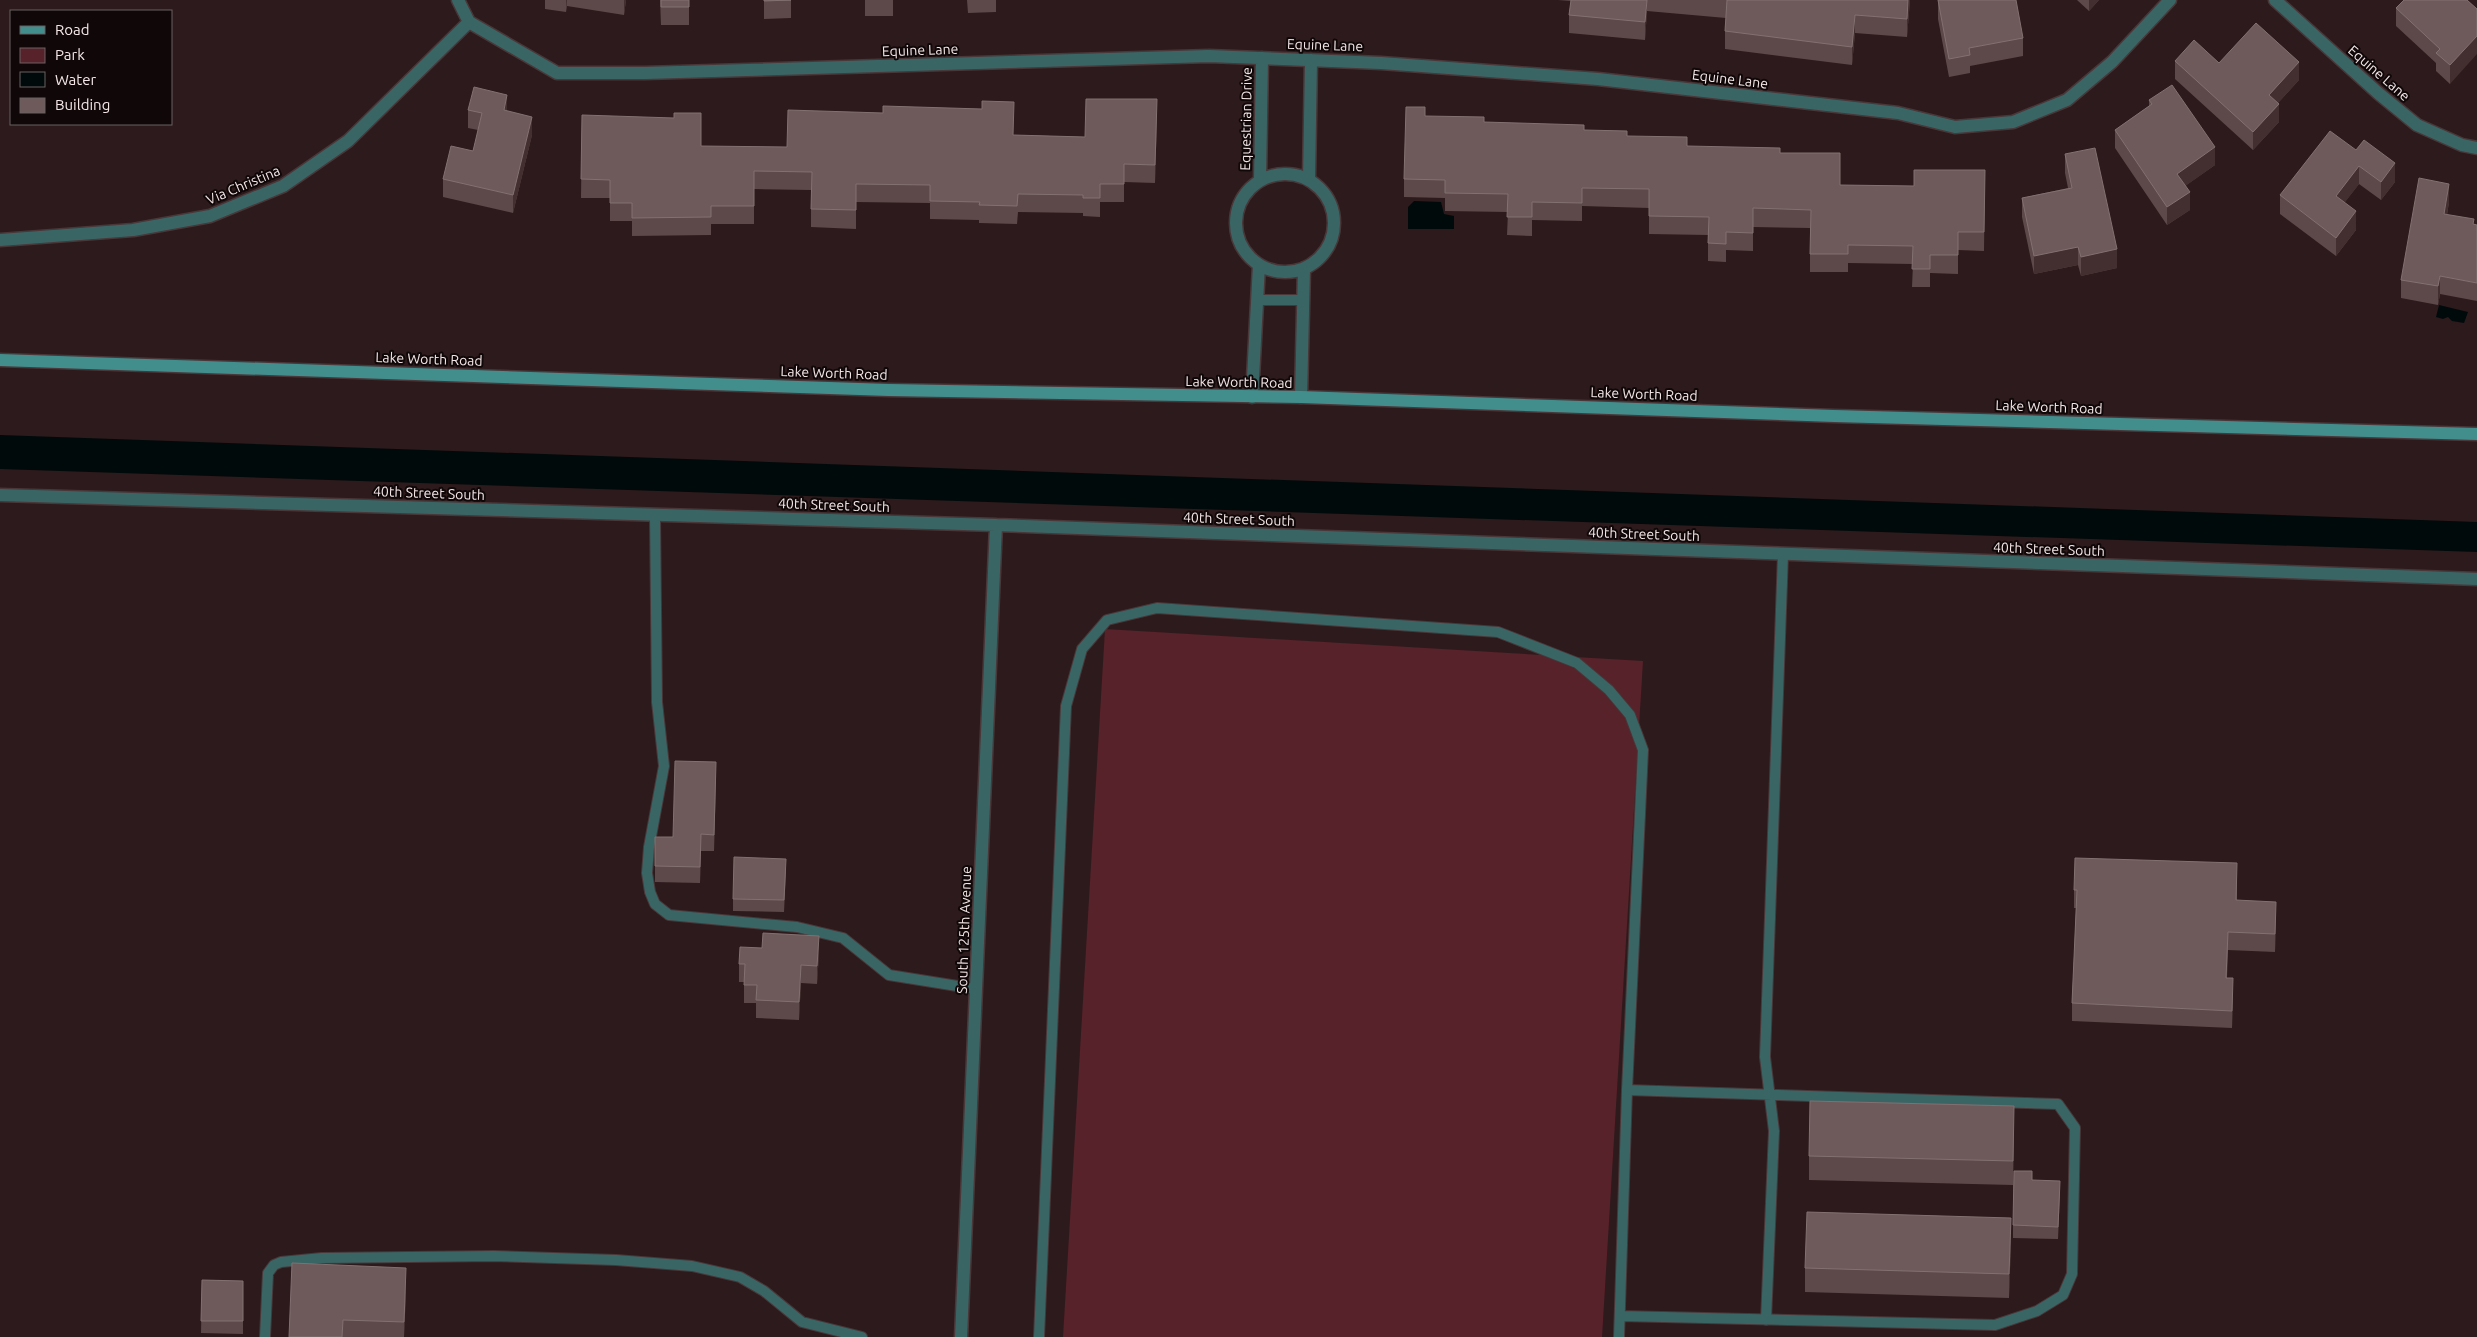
<svg xmlns="http://www.w3.org/2000/svg" width="2477" height="1337" font-family="Ubuntu,sans-serif">
	<style>
		.green { fill: #572229 }
		.water { fill: #000a0a }
		.lines { fill: none; stroke-linecap: round; stroke-linejoin: round }
		.lane-casing { stroke: #493739; stroke-width: 12 }
		.street-casing { stroke: #493739; stroke-width: 15 }
		.secondary-casing { stroke: #493739; stroke-width: 15 }
		.lane { stroke: #396665; stroke-width: 10 }
		.street { stroke: #396665; stroke-width: 12 }
		.secondary { stroke: #418e8d; stroke-width: 12 }
		.wall { fill: #5d494a }
		.shaded-wall { fill: #432f30 }
		.building { fill: #6e5a5b; stroke: #837071 }
		.labels { text-anchor: middle; dominant-baseline: central; stroke-width: 4; stroke-linejoin: round; paint-order: stroke }
		.street-label { font-size: 14px; fill: #f5e7e8; stroke: #0f0708 }
	</style>
	<rect width="100%" height="100%" fill="#2d1a1c"/>
	<!-- green -->
	<path class="green" d="M1105,629l538,32 -41,676h-539z"/>
	<!-- water -->
	<path class="water" d="M1414,201l27,1 3,12 10,2v13h-46v-22z
		M2439,305l29,7 -4,11 -12,-2 -4,-4 -5,2 -7,-2z
		M0,435l2477,87v30l-2477,-83z"/>
	<g class="lines">
		<!-- lane casing -->
		<g class="lane-casing">
			<path id="lane" d="M1258,300h46
				M655,515l2,187 7,64 -15,81 -2,26 3,19 5,12 14,11 128,12 46,11 46,37 87,14
				M1620,1316l375,9 42,-14 26,-16 9,-21 3,-146 -17,-24 -431,-14
				M1766,1320l8,-189 -9,-74 18,-503
				M265,1337l3,-64 6,-8 7,-3 41,-4 172,-2 122,4 76,6 48,11 24,14 38,31 60,15
				M1039,1337l27,-631 16,-57 25,-29 50,-12 341,24 79,31 32,27 21,25 13,35 -16,340 -8,247"/>
		</g>
		<!-- street casing -->
		<g class="street-casing">
			<path id="street" d="M458,0l11,22 88,51h88l564,-17 172,7 217,16 300,34 57,14 58,-5 54,-22 45,-38 58,-62
				M2275,0l103,93 39,32 45,20 15,3
				M1236 223a49 49 0 1 1 98 0a49 49 0 1 1-98 0Z
				M1309,179l2,-119
				M1260,180l2,-122
				M0,240l133,-10 77,-14 73,-30 65,-45 121,-119
				M1252,397l7,-132
				M1301,397l3,-129
				M0,495l996,30 1481,54
				M961,1337l35,-812"/>
		</g>
		<!-- secondary casing -->
		<g class="secondary-casing">
			<path id="secondary" d="M0,360l889,30 412,7 533,19 643,18"/>
		</g>
		<!-- lane -->
		<use href="#lane" class="lane"/>
		<!-- street -->
		<use href="#street" class="street"/>
		<!-- secondary -->
		<use href="#secondary" class="secondary"/>
	</g>
	<!-- wall -->
	<path class="wall" d="M545,0h81l-2,15 -57,-9 -1,6 -21,-3z
		M660,0h29v25h-28z
		M764,0h27v18l-27,1z
		M865,0h28v16h-28z
		M967,0h29v12l-28,1z
		M1558,0h352l-3,37 -52,-4 -3,32 -127,-16v-18l1,-13 -79,-7 -2,29 -76,-7v-18l2,-14z
		M1938,0l85,38v18l-53,10v7l-21,4 -11,-58z
		M2077,0h22l-10,11z
		M2469,2l-19,82 -14,-13v-8l-40,-37v-18z
		M2175,61l44,2 80,17 -21,23 1,19 -26,28 -78,-71z
		M2149,100l66,65 -30,21 5,24 -23,15 -52,-77v-18l34,-24z
		M468,110l39,1 25,24 -19,78 -70,-16v-18l30,-28 5,-21 -10,-2z
		M582,115l119,31 86,1 227,-12 71,2 72,-20 -2,66 -31,-1v20h-24v15l-17,-1v-3l-65,-1 -1,12 -38,-1v-3l-49,-1v-16l-74,-1v27l-45,-2v-37l-57,-1v35h-43v11l-79,1v-15h-22v-23h-29z
		M1425,116l59,6 100,8 103,16 93,7 60,32 74,1 71,-16 -1,81 -26,-1v24l-28,-1v14h-18l1,-23 -65,-1v9h-38v-44l-57,-1v24l-27,-1v12l-18,-1v-26l-59,-1v-26l-67,-2v15l-50,-1v16l-25,-1 1,-23 -63,-1v-13l-41,-1v-18z
		M2356,150l39,32 -14,18 -22,-16 -15,19 12,27 -20,26 -56,-42v-19z
		M2065,154l52,114 -36,8 -3,-11 -44,9 -12,-57v-19l46,-10 -3,-15z
		M2449,202l-2,13 30,10v76l-37,-7 -2,11 -37,-7v-18z
		M716,779l-2,72h-13l-1,32 -45,-1v-45h18z
		M786,871l-2,41 -51,-1v-12z
		M2237,881v19l39,20 -1,32 -47,-2 -1,28 6,18 -1,32 -160,-7v-18l4,-95h-2v-18z
		M819,954l-2,30 -16,-1 -2,37 -43,-2v-15h-12v-21h-5v-18z
		M2014,1130l-1,55 -204,-5v-24z
		M2032,1180l28,14 -2,45 -45,-1v-13z
		M2011,1242l-2,56 -204,-6v-24z
		M202,1280l41,1v53l-42,-1z
		M406,1292l-2,45h-115z"/>
	<!-- shaded-wall -->
	<path class="shaded-wall" d="M566,0h1l-1,12z
		M624,0h2l-2,15z
		M1647,0v11l-2,29v-18z
		M1908,0h2l-3,37v-18z
		M2089,0h10l-10,11z
		M1855,15v18l-3,32v-18z
		M2477,36v18l-27,30v-19z
		M2299,62v18l-30,33v-18z
		M507,95v18l-3,-3z
		M1157,99v18l-2,66v-18z
		M2279,104v18l-26,28v-18z
		M532,117v18l-19,78v-18z
		M2215,147v18l-38,27v-18z
		M2395,163v19l-14,18v-18z
		M2359,166v18l-23,30v-18z
		M2449,184v18l-5,30v-18z
		M2190,192v18l-23,15v-18z
		M2356,211v19l-20,26v-18z
		M2078,247v18l-44,9v-18z
		M2117,249v19l-36,8v-19z
		M2440,276v18l-2,11v-19z
		M716,762v17l-2,72v-16z
		M701,834v17l-1,32v-16z
		M2276,902v18l-1,32v-18z
		M819,936v18l-2,30v-18z
		M801,965v18l-2,37v-18z
		M2233,978v18l-1,32v-17z
		M2014,1106v24l-1,55v-24z
		M2011,1218v24l-2,56v-24z
		M406,1268v24l-2,45v-15z"/>
	<!-- building -->
	<path class="building" d="M661,0h28v7h-28z
		M764,0h27l-27,1z
		M1571,0h76l-2,22 -76,-7z
		M1727,0h181l-1,19 -52,-4 -3,32 -127,-16z
		M1938,0h78l7,38 -54,10 1,7 -21,4z
		M2404,0h63l10,9v27l-27,29 -14,-12 4,-4 -44,-41z
		M2256,23l43,39 -30,33 10,9 -26,28 -78,-71 19,-21 25,23z
		M2172,85l43,62 -38,27 13,18 -23,15 -52,-77 37,-26 -3,-4z
		M474,87l33,8 -3,15 28,7 -19,78 -70,-16 8,-33 22,5 9,-38 -14,-3z
		M1086,99h71l-2,66 -31,-1v20h-24v14h-17v-3l-65,-1 -1,12 -38,-1 1,-3 -50,-1v-16l-74,-1v26l-45,-1 1,-37 -58,-1v35h-43v11l-79,1v-15h-22v-23l-29,-1 1,-64 92,3v-5h27v33l86,1 1,-37 95,3v-7l99,3v-8l32,1 -1,33 72,2z
		M1406,107h19v9l59,1v5l100,3v5l43,1v5l60,1v9l93,2v5h60v32l74,1v-16h71l-1,62h-26v23h-28v14h-18l1,-23 -65,-1v9h-38l1,-44 -58,-2v25l-27,-1v12l-18,-1 1,-26 -60,-1v-27l-67,-1v15l-50,-1v15h-25l1,-23 -63,-1v-13l-41,-1z
		M2330,131l26,19 8,-10 31,23 -14,19 -22,-16 -23,30 20,15 -20,27 -56,-43z
		M2095,148l22,101 -36,8 -3,-10 -44,9 -12,-58 50,-10 -7,-34z
		M2419,178l30,6 -5,30 30,5 -1,5 4,1v58l-37,-7 -2,10 -37,-6z
		M675,761l41,1 -2,73 -13,-1 -1,33 -45,-1v-29h18z
		M734,857l52,2 -2,41 -51,-1z
		M2075,858l162,5 -1,37 40,2 -1,32 -47,-2 -2,46h7l-1,33 -160,-8 5,-113h-3z
		M763,933l56,3 -2,30 -16,-1 -2,37 -43,-2 1,-15h-13l1,-21h-6l1,-17 22,1z
		M1810,1101l204,5 -1,55 -204,-5z
		M2014,1171h18v9l28,1 -2,46 -45,-2z
		M1807,1212l204,6 -2,56 -204,-6z
		M292,1263l114,5 -2,54 -61,-2 -1,17h-53z
		M202,1280l41,1v40h-42z"/>
	<g class="labels">
		<!-- street labels -->
		<g class="street-label">
			<text transform="translate(1325 45) rotate(2)">Equine Lane</text>
			<text transform="translate(920 50) rotate(-2)">Equine Lane</text>
			<text transform="translate(2379 73) rotate(41)">Equine Lane</text>
			<text transform="translate(1730 79) rotate(7)">Equine Lane</text>
			<text transform="translate(1246 119) rotate(-89)">Equestrian Drive</text>
			<text transform="translate(243 185) rotate(-23)">Via Christina</text>
			<text transform="translate(429 359) rotate(2)">Lake Worth Road</text>
			<text transform="translate(834 373) rotate(2)">Lake Worth Road</text>
			<text transform="translate(1239 382) rotate(1)">Lake Worth Road</text>
			<text transform="translate(1644 394) rotate(2)">Lake Worth Road</text>
			<text transform="translate(2049 407) rotate(2)">Lake Worth Road</text>
			<text transform="translate(429 493) rotate(2)">40th Street South</text>
			<text transform="translate(834 505) rotate(2)">40th Street South</text>
			<text transform="translate(1239 519) rotate(2)">40th Street South</text>
			<text transform="translate(1644 534) rotate(2)">40th Street South</text>
			<text transform="translate(2049 549) rotate(2)">40th Street South</text>
			<text transform="translate(964 930) rotate(-88)">South 125th Avenue</text>
		</g>
	</g>
	<!-- legend -->
	<rect x="10" y="10" width="162" height="115" fill="#0f0708" stroke="#6b6162"/>
	<rect x="20" y="26" width="25" height="8" fill="#418e8d" stroke="#6b6162"/>
	<text x="55" y="35" font-size="15" fill="#f5e7e8">Road</text>
	<rect x="20" y="48" width="25" height="15" fill="#572229" stroke="#6b6162"/>
	<text x="55" y="60" font-size="15" fill="#f5e7e8">Park</text>
	<rect x="20" y="72" width="25" height="15" fill="#000a0a" stroke="#6b6162"/>
	<text x="55" y="85" font-size="15" fill="#f5e7e8">Water</text>
	<rect x="20" y="98" width="25" height="15" fill="#6e5a5b" stroke="#6b6162"/>
	<text x="55" y="110" font-size="15" fill="#f5e7e8">Building</text>
</svg>
